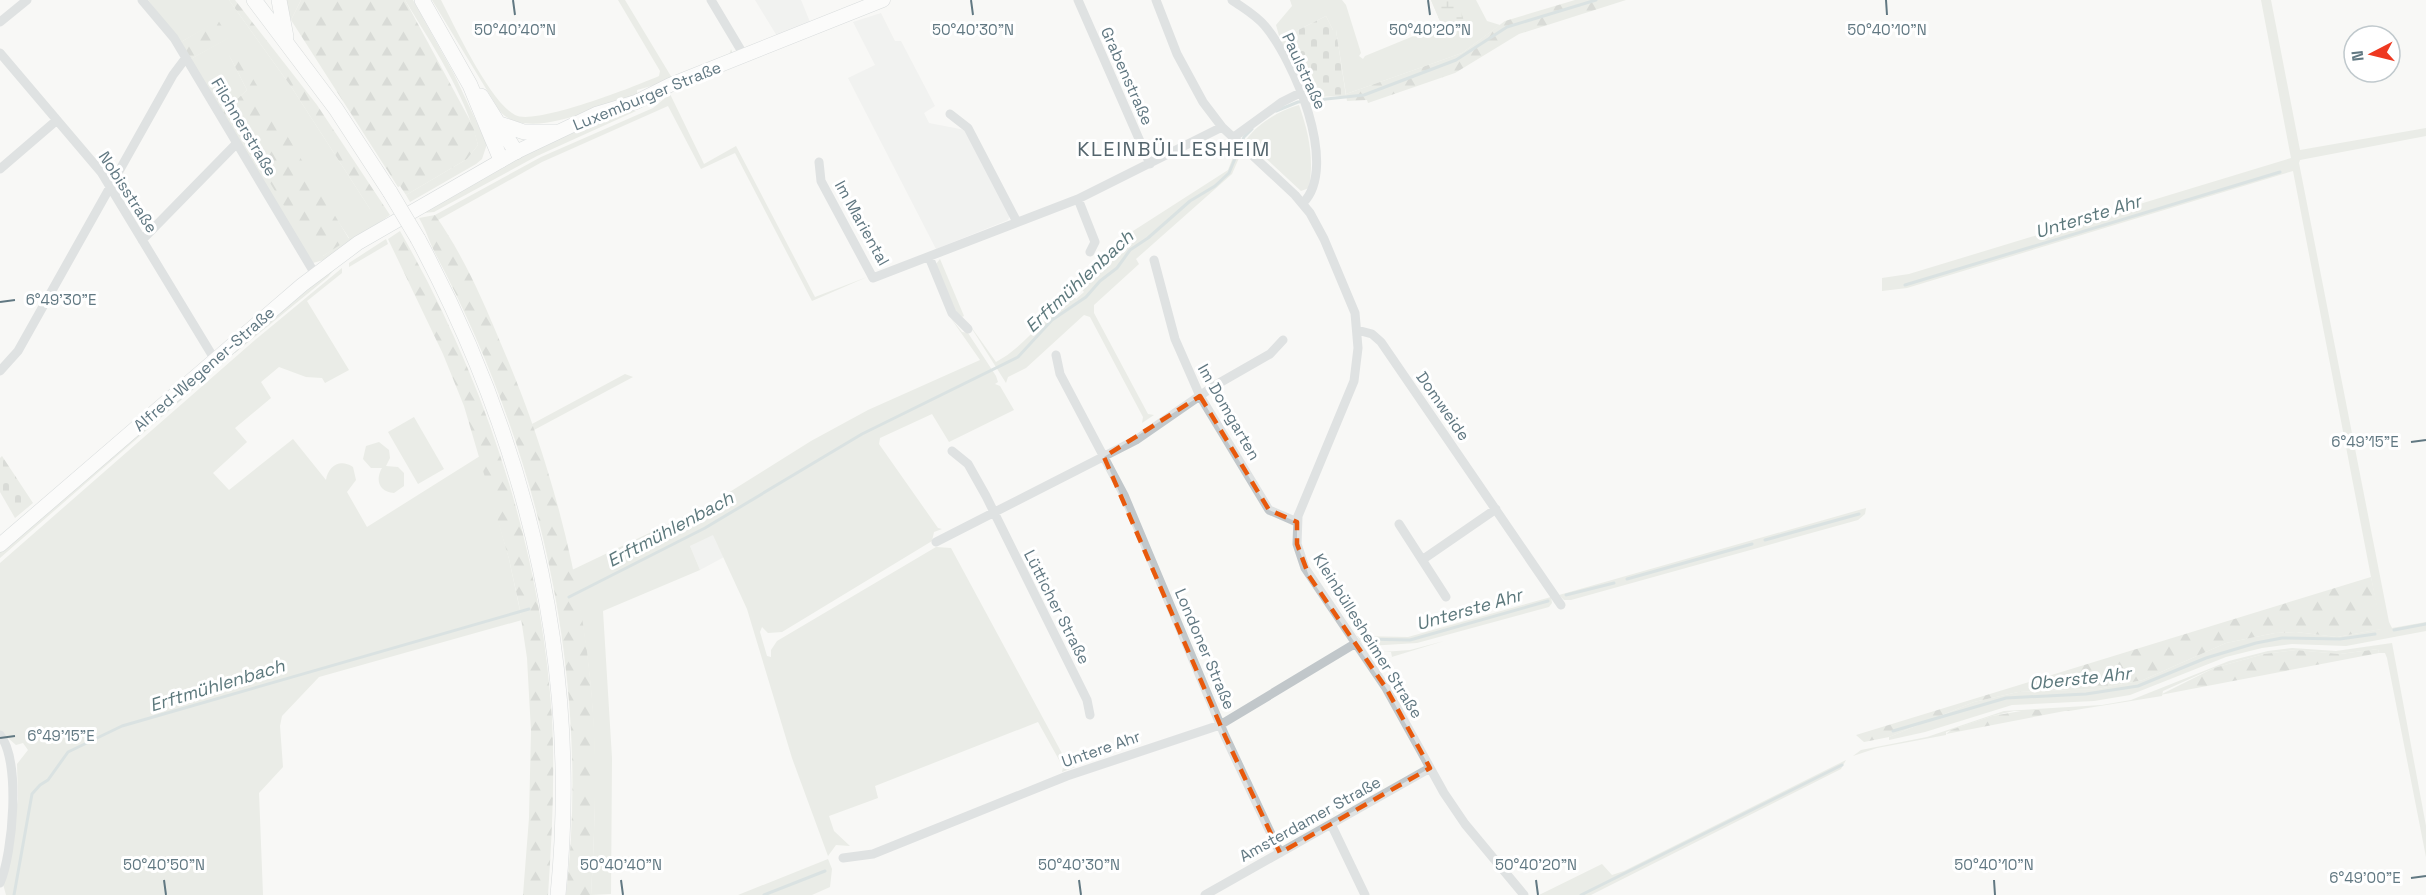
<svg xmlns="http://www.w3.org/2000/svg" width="2426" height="895" font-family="'Space Grotesk',sans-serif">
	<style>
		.built { fill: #e9eae9 }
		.green { fill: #d9ded4 }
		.forest { fill: url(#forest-firs) }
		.wetland { fill: url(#wetland-marsh) }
		.cemetery { fill: url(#cemetery-stones) }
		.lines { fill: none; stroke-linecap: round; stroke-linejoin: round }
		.stream { stroke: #b7c8ca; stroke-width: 3 }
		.secondary-casing { stroke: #b3bbbf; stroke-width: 15 }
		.primary-casing { stroke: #b4bbbe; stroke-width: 16 }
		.street { stroke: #c1c7ca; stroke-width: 9 }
		.secondary { stroke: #fff; stroke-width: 14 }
		.primary { stroke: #fff; stroke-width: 15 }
		.primary-bridge-casing { stroke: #b4bbbe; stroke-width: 16; stroke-linecap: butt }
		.primary-bridge { stroke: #fff; stroke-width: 15 }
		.marked { fill: none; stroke: #e8590c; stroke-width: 4.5; stroke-dasharray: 12 8; stroke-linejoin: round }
		.ticks { fill: none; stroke: #617882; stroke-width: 2 }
		.labels { text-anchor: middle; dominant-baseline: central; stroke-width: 6; stroke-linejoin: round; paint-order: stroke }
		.street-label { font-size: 16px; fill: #617882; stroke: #fff }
		.water-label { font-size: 18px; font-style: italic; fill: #5c787c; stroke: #fff }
		.quarter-label { font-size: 20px; letter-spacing: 1.5px; fill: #54656d; stroke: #fff }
		.ticks-label { font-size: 15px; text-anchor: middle; fill: #617882; stroke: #fff; stroke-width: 6; stroke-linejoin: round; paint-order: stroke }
	</style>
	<defs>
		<pattern id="forest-firs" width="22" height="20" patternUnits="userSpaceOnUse" patternTransform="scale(1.5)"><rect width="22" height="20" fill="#d9ded4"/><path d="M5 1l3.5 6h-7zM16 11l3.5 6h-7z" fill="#b3b9b1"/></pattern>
		<pattern id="wetland-marsh" width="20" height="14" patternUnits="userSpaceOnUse" patternTransform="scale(1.5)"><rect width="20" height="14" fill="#d9ded4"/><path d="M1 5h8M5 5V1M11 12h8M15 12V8" fill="none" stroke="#b3b9b1"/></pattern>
		<pattern id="cemetery-stones" width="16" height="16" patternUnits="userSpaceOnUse" patternTransform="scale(1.5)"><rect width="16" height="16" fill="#d9ded4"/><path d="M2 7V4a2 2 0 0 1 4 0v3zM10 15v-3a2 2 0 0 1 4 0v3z" fill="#b3b9b1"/></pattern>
	</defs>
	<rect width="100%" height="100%" fill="#f8f8f5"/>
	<!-- built -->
	<path class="built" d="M755,0h46l9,22 -33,14z
		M881,13l14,28h6l34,65 -11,7 5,10 36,7 45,85 -2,5 -72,29 -88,-171 27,-13 -22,-43z
		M714,534l10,23 -24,13 -10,-24z"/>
	<!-- green -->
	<path class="green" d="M148,0h81l63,88 78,121 18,3 2,3 -63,44 -14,4 -90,-147 5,-3 95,143 26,-18 -120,-183 18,35 -26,24 -32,-54 39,-22 -10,-17 -37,21z
		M285,0h16l-10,20z
		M405,0h8l41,74 33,70 -5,15 -6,5 -66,38 -4,-7 61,-36 11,-14c-13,-52 -46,-100 -73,-145z
		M432,0h9c14,27 49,102 74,115 20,11 121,-29 144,-39l1,-5 -42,-71h7l47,78 57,-22 2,-7 2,5 -71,29 -25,7v4c-34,11 -112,50 -138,16z
		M1290,0h52l4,5 15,48 -2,3 4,3 2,-3 73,-30 4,2 2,-5 -4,-2 -9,-21h45l11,21 13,4 -38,28 -116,41 -10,-64h-3l-7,-14 -46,23 -4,-14 16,-19z
		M2261,0h10l29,150 126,-22v8l-126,24 -1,3 90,459 3,6 34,-6v9l-80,15 -54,-2 -30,4 -36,9 -96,38 -36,6 -82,4 -87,27 -36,8v-3l85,-35 44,-10 80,-3 45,-9 83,-37 49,-10 21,-1 41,5 44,-8 -88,-458 -386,117 -25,3v-13l27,-4 382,-116z
		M670,94l34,70 32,-18 79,151 52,-20 -55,24 -77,-148 -34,16 -33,-63 -126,56 -104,58 -3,-5 106,-58 112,-49z
		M1299,105c10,29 15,52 10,83l-8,3 -55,-51c12,-17 34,-30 53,-35z
		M624,111h12l-99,45 -103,56 -11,1c7,-13 176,-96 201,-102z
		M1237,147l5,4 -10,23 -96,85 3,5 -45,41v8l54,101 6,1 -12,8 1,-6 -53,-100 -6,-2 -58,53 -18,9 -2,6 -39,-62 29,41c30,-16 49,-47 76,-68l4,5 8,-7 -4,-5 53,-56 95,-61z
		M386,239l2,5 -39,23v-4z
		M940,259l24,57 -2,1 -7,-7 -19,-46z
		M337,266l-9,11 -93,76 -2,-2z
		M342,268v5l-35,28 42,69 -24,13 -3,-5 -16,-1 -27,-10 -18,15 10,16 -36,30 12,14 -34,31 16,17 64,-51 33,41c2,-14 14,-22 27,-13l3,13 -9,12 20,35 113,-71 29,103 13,61 -203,57 -37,39 -2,10 3,41 -24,26 4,102h-257l-3,-11 15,-85 -1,-35 11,-14 -5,-7 -7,2 -16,-14v-168l255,-223z
		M950,317l12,15 6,1 28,43 2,6 -3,2 5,2 14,24 -65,32 -17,-28 -52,24 -1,6 59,84 4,1 -8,3 -2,9 -150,91 -14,1 -6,-6 -2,5 7,24 4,1v-7l6,-9 159,-94 15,1 107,198 10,19 7,2 -13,5 1,-5 -25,-45 -163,64 3,12 -49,18 5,15 16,15 -14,-1 -8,11 -36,-98 -45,-149 -34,-74 -23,11 10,24 -97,41 9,147 -1,136 -20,1c5,-82 7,-166 -5,-248 -3,-26 -9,-51 -14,-77l140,-67 99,-62 57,-31 112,-50z
		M208,373l2,2 -210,183v-6z
		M625,374l8,3 -99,53 -2,-6z
		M414,417l30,52 -26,15 -30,-52z
		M379,442l10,8 1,8 -4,8 12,1 6,6v13l-10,7c-15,-1 -19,-13 -12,-25h-11l-8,-9 3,-13z
		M1866,508l-1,6 -7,6 -287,80h-7l-5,-5z
		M1551,597l1,6 -3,4 -132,36 -49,3 -7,-3 -4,-7 51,1z
		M1444,641l-59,18 7,-2 -1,-5h-8l27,-2z
		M2392,643l34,183v31l-39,-199 -2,-5h-6l-1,-4 -38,5 -44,-4 -32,4 -50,14 -51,23 -1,5 -93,15h-55l-22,5 -46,16v3l-69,13 -24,8 8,-6 66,-13 77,-26 98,-6 29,-5 98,-39 39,-10 24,-3 44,3z
		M1846,760l-5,9 -250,126h-52l63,-31 10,11 12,-4z
		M828,859l4,10 -2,18 -18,8h-74z"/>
	<!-- forest -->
	<path class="forest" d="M229,0h6l82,105 71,107 -14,1 -4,-4 -78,-121z
		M301,0h104l68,126 5,19 -11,14 -61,36 -6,-9 -2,1 -107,-167z
		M1575,0h51l-107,34 -64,39 -87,30 -1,-3 -20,1 -1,-7 116,-41 43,-32z
		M218,20l11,18 -40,22 -8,-18z
		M234,47l115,192 -26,17 -10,-2 -85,-141 -5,3 -2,-2 26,-24 -18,-35z
		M435,215c27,38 48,85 66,129 52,120 86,252 93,383 3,56 0,112 -3,168h-25c26,-220 -28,-448 -131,-642 -7,-14 -8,-21 -16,-35z
		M400,231c82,143 141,313 152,487 3,60 0,118 -4,177h-25l6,-77 2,-87 -4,-73 -8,-53 -10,-46 -45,-153 -21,-52 -55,-115z
		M2371,577l11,52 -45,8 -41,-5 -21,1 -49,10 -83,37 -45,9 -80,3 -44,10 -85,35 -25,5 -8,-7z
		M2378,649l1,4 -219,42 54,-27 50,-14 32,-4 44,4z
		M2027,710h43l-124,24 5,-4 41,-14z"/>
	<!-- wetland -->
	<path class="wetland" d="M1431,0h26l7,21 -6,3 -18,-3z"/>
	<!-- cemetery -->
	<path class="cemetery" d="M1326,16l7,14h3l10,66 -37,1 -29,-58z
		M2,456l31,47 -18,15 -15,-26v-34z"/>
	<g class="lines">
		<!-- stream -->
		<path class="stream" d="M1276,111l22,-9 66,-7 92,-35 51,-33 89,-27
			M1905,285l375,-113
			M1765,540l94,-26
			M1627,579l125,-35
			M1566,595l48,-12
			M569,597l136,-69 157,-94 156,-77 34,-37 34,-23 14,-16 17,-13 13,-18 18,-12 42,-37 25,-15 14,-13 15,-36 8,-8
			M2394,630l32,-6
			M1362,639l48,1 138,-39
			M1893,731l113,-33 80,-4 52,-8 68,-28 50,-15 26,-5 58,1 35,-5
			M14,895l18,-101 8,-9 8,-5 20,-28 54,-26 407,-117
			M764,895l61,-24
			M1581,895l261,-130"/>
		<!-- secondary casing -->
		<g class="secondary-casing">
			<path id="secondary" d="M0,545l302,-260 56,-42 158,-91 80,-38 40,-12 34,-17 213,-85"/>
		</g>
		<!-- primary casing -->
		<g class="primary-casing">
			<path id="primary" d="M254,0l82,109 54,83
				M279,0l7,37
				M422,0l48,85 31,75
				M481,96l35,56
				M500,124l24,8h32
				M418,239c110,206 163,423 140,656"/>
		</g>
		<!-- street -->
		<path class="street" d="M142,0l32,38 141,236
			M711,0l34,57
			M1078,0l72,164
			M1156,0l21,54 26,48 19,25 73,68 15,18 14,26 31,74 3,35 -4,33 -56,135 -1,28 8,24 81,120 58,105 21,31 59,71
			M1232,0c11,8 24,15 33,26 28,33 75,140 38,177
			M0,22l27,-22
			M0,53l101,119 114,188
			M950,114l18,14 49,94
			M1234,137l48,-35 18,-9
			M819,162l2,19 52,97 205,-79 144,-72
			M0,169l57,-49
			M1078,199l17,43 -5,10
			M142,240l94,-96
			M929,257l23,56 16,16
			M1154,260l21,79 25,57 69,114 28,12
			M1357,330l15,4 9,8 180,263
			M1056,355l4,19 64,121 101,241 55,117
			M0,371l18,-20 155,-276 12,-16
			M952,451l16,13 18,32 101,204 3,15
			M1399,524l47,73
			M936,542l200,-102 78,-54 56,-32 13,-14
			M1422,560l74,-51
			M0,735c21,25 13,118 0,148
			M1331,824l34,71
			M843,858l30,-4 194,-78 153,-51 136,-82
			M1205,895l225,-127"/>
		<!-- secondary -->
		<use href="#secondary" class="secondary"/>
		<!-- primary -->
		<use href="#primary" class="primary"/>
		<!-- primary-bridge casing -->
		<g class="primary-bridge-casing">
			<path id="primary-bridge" d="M390,192l28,47"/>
		</g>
		<!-- primary-bridge -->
		<use href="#primary-bridge" class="primary-bridge"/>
	</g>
	<!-- marked area -->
	<path d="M0 0H2426V895H0ZM1200,396l69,114 28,12v22l12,32 77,112 44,80 -150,85 -55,-117 -121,-279z" fill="#f8f8f5" fill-opacity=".55" fill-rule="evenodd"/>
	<path class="marked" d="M1200,396l69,114 28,12v22l12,32 77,112 44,80 -150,85 -55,-117 -121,-279z"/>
	<!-- ticks -->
	<path class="ticks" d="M513,0l2,15M971,0l2,15M1428,0l2,15M1886,0l1,15M0,302l15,-2M2411,442l15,-2M0,738l15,-2M2411,878l15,-2M164,880l2,15M621,880l2,15M1079,880l2,15M1536,880l2,15M1994,880l1,15"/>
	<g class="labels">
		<!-- street labels -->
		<g class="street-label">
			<text transform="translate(1304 71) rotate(65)">Paulstraße</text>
			<text transform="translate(1127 76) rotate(66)">Grabenstraße</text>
			<text transform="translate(647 96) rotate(-22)">Luxemburger Straße</text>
			<text transform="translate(244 127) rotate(59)">Filchnerstraße</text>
			<text transform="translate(128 192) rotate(57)">Nobisstraße</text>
			<text transform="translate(862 223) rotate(61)">Im Mariental</text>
			<text transform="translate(204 369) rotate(-41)">Alfred-Wegener-Straße</text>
			<text transform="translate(1443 406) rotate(55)">Domweide</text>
			<text transform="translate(1229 412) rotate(60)">Im Domgarten</text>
			<text transform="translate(1057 607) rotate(63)">Lütticher Straße</text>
			<text transform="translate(1368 636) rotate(58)">Kleinbüllesheimer Straße</text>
			<text transform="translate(1205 649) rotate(67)">Londoner Straße</text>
			<text transform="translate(1101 749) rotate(-19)">Untere Ahr</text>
			<text transform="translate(1310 819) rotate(-29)">Amsterdamer Straße</text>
		</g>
		<!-- water labels -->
		<g class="water-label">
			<text transform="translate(2088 216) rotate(-17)">Unterste Ahr</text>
			<text transform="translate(1079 281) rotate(-43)">Erftmühlenbach</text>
			<text transform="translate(670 529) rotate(-28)">Erftmühlenbach</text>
			<text transform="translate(1469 609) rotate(-16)">Unterste Ahr</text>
			<text transform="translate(2080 678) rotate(-6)">Oberste Ahr</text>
			<text transform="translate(217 685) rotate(-17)">Erftmühlenbach</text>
		</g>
		<!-- quarter labels -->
		<g class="quarter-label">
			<text x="1174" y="149">KLEINBÜLLESHEIM</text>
		</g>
	</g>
	<g class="ticks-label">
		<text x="515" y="35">50°40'40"N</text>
		<text x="973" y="35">50°40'30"N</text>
		<text x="1430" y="35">50°40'20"N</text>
		<text x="1887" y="35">50°40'10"N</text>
		<text x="61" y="305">6°49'30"E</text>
		<text x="2365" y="447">6°49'15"E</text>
		<text x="61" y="741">6°49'15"E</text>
		<text x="164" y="870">50°40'50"N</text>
		<text x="621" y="870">50°40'40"N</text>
		<text x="1079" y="870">50°40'30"N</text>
		<text x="1536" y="870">50°40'20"N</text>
		<text x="1994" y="870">50°40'10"N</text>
		<text x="2365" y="883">6°49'00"E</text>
	</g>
	<!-- north arrow -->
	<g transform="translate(2372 54) rotate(263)"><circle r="28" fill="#ffffff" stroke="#c0c9cd" stroke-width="1.5"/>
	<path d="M0-4.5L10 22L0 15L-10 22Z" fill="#ee3820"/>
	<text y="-9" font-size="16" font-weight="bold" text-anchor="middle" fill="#617882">N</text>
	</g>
</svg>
